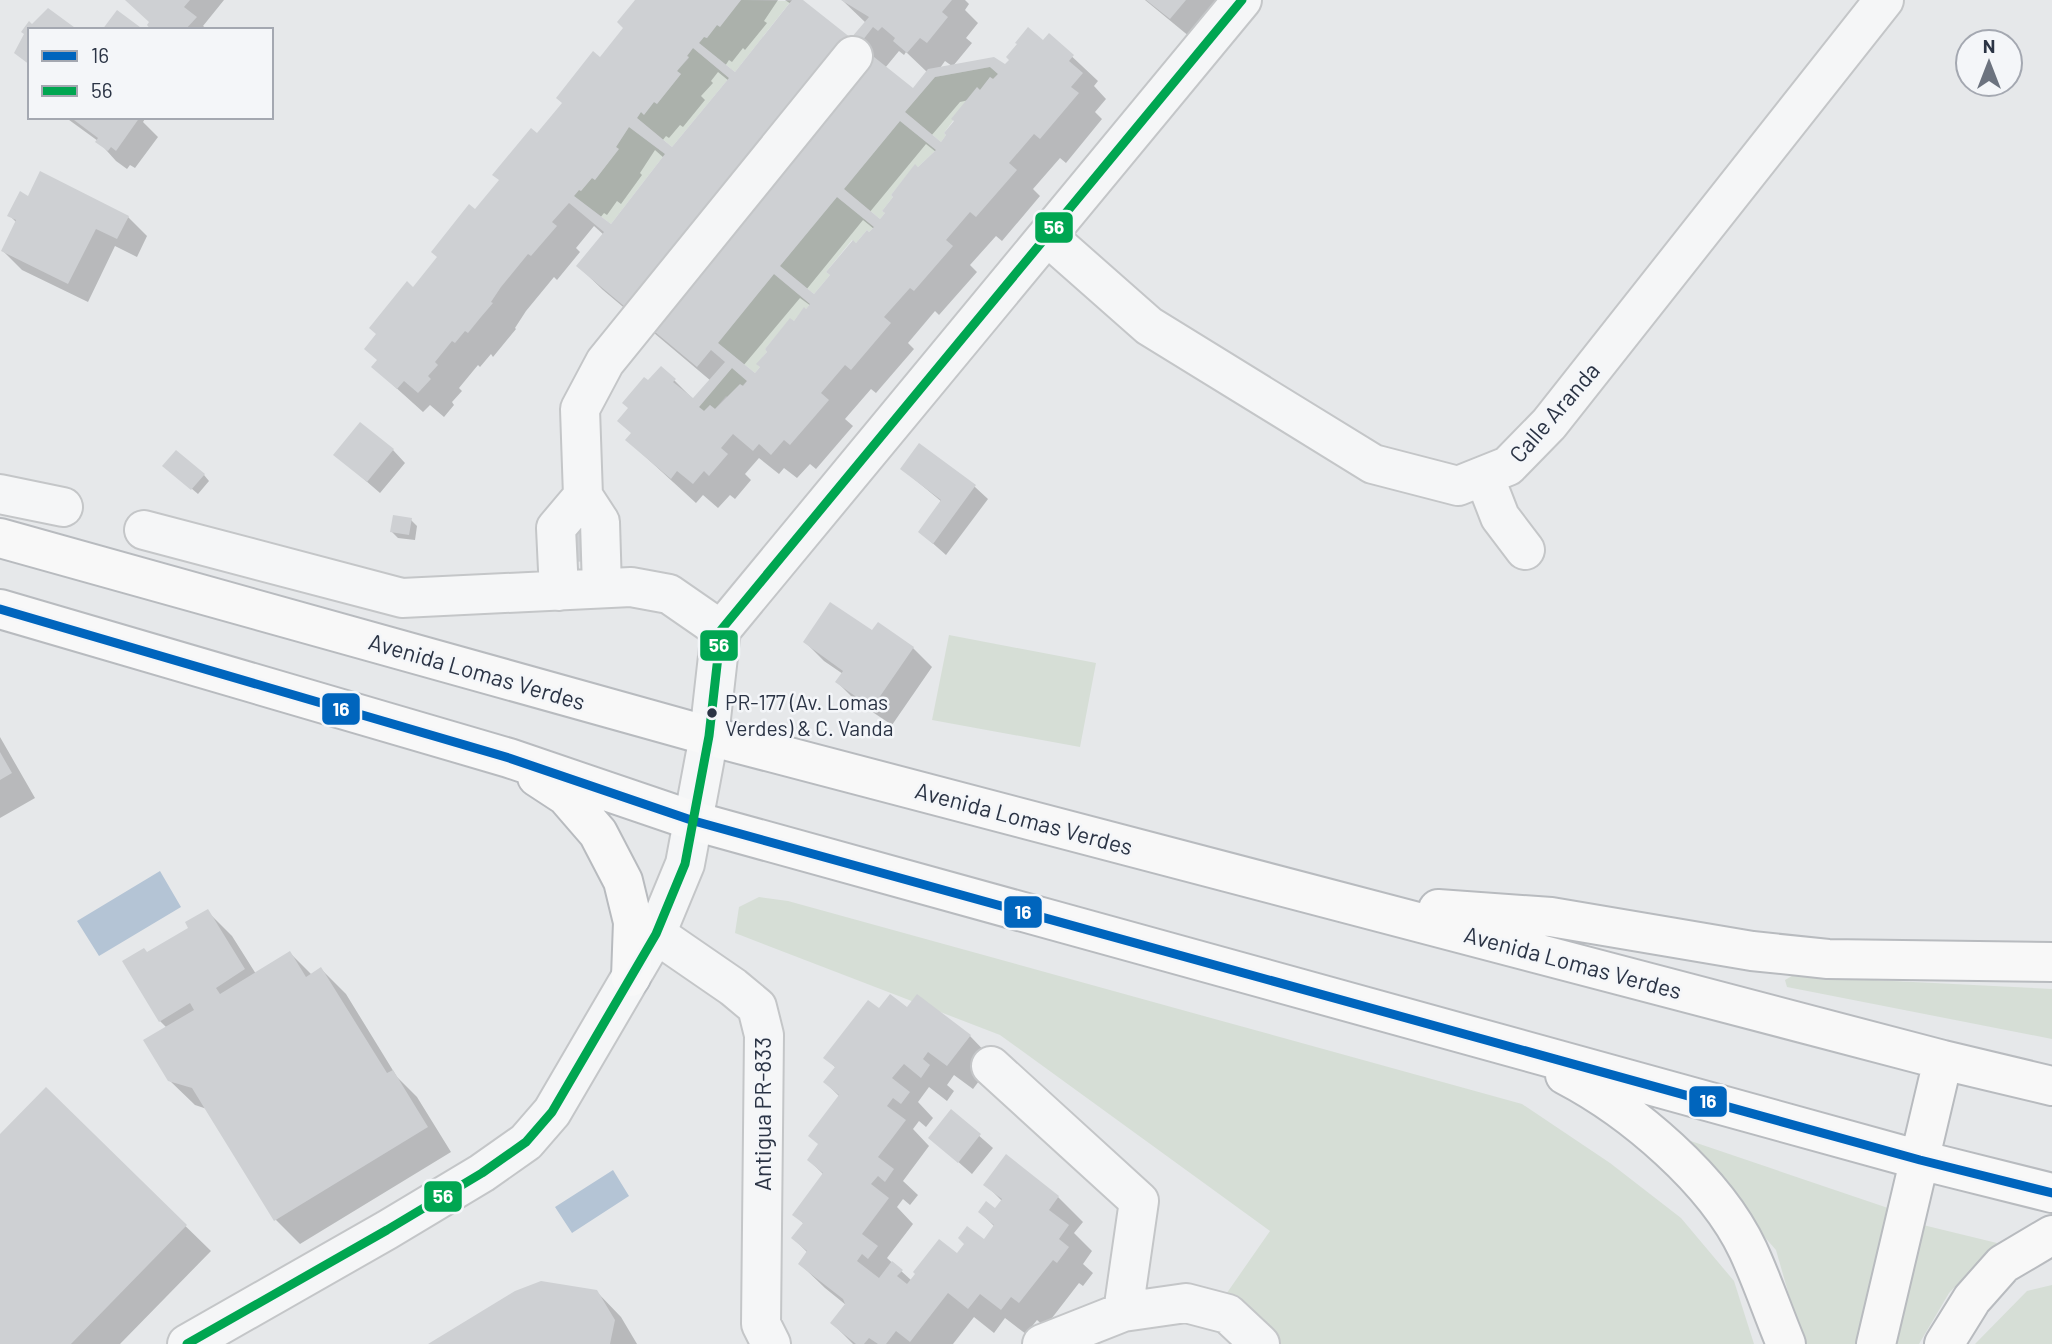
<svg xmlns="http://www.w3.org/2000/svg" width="2052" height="1344" font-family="Barlow,sans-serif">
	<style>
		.green { fill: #d6ded6 }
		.water { fill: #b4c4d5 }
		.shadow { fill: #0003; fill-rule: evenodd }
		.building { fill: #ced0d3; fill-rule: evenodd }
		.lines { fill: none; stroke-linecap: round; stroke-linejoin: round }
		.minor-casing { stroke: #c4c6c8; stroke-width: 42 }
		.tertiary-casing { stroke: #c4c6c8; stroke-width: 42 }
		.trunk-casing { stroke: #b8bbbf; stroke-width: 42 }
		.minor { stroke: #f5f6f7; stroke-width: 38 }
		.tertiary { stroke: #f5f6f7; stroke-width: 38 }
		.trunk { stroke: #f8f8f8; stroke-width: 38 }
		.bus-1-casing { stroke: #f4f6f9; stroke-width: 14 }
		.bus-2-casing { stroke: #f4f6f9; stroke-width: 14 }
		.bus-1 { stroke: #0065bd; stroke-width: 9 }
		.bus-2 { stroke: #00a651; stroke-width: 9 }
		.bus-dot { fill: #2b3445; stroke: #f4f6f9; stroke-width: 2.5 }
		.labels { text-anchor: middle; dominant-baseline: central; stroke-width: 5; stroke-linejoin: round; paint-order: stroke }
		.bus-label { font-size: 21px; fill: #2b3445; stroke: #f4f6f9; text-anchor: start }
		.street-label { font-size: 23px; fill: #2b3445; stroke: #f4f6f9 }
		.line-badge { stroke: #f4f6f9; stroke-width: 2.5 }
		.badge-label { font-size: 19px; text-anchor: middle; font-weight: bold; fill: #fff }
	</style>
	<rect width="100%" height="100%" fill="#e6e8ea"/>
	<!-- green -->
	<path class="green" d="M741,0l50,1 -56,71 -36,-29 5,-6 3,1 10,-13 3,1z
		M693,48l36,30 -57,69 -35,-29 4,-6 3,2 10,-12 3,2 24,-30 -4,-3 12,-13 -2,-2z
		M990,67l8,7 -5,5 -3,-2 -10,13 -3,-2 -33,45 2,2 -5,7 -36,-30 30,-35z
		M900,121l36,29 -18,17 -3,-2 -24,30 2,2 -11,14 3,2 -5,6 -36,-30z
		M629,127l36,27 -54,70 -37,-28 5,-6 2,1 11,-13 3,2 23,-31 -2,-2z
		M837,197l37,30 -5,5 -2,-2 -11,13 -4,-3 -26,32 4,3 -16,19 -34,-28z
		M774,274l36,30 -4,5 -2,-1 -10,13 -4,-2 -25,30 2,3 -10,12 3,3 -5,6 -37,-30z
		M732,368l15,13 -18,17 -3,-2 -11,13 -5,-4 -6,6 -5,-4z
		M949,635l147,28 -16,84 -148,-27z
		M759,897l29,4 734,203 88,59 71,55 53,63 20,63h-478l-54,-44 48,-69 -270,-196 -265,-102 4,-26z
		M1792,976l260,13v50l-265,-52 -2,-7z
		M1676,1136l212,72 -28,136h-57l-27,-94z
		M1923,1225l74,18 -48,50 -30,51h-30z
		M2052,1285v59h-77l52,-53z"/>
	<!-- water -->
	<path class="water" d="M160,871l21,36 -82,49 -22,-35z
		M613,1170l16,26 -57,37 -17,-26z"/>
	<!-- shadow -->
	<path class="shadow" d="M127,0h97l-21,26 5,4h-55l-2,-7z
		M637,0h141l-14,21 3,2 -22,27 -2,-2 -11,14 -3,-2 -4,6 10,8 56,-70 -6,-4h16l50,41 15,-18 -24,-23h123l4,4 -4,6 13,13 -12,15 6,5 -19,23 52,1 38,-25 6,-7 49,46 -4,5 12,13 -11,13 7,7 -36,44 -6,-5 -27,31 7,7 -38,45 -6,-5 -26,29 7,7 -38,43 -4,-4 -27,32 6,6 -38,44 -5,-4 -26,30 8,7 -37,43 -6,-5 -13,14 -13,-10 -5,6 -20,-16 -14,16 6,6 -16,19 -5,-4 -12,13 -15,-13 -7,8 -69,-63 5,-6 16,-51 26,-3 20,20 17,-19 -108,-91 -25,-24 26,-31 -10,-9 -18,22 4,4 -23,28 -3,-3 -28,34 -11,17 1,1 -23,28 -2,-3 -11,13 -2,-2 -19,23 3,3 -10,11 2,3 -10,12 -14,-12 -7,7 -50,-45 5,-6 35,-72 212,-261zM899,51l5,4 2,-3 21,20 -14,19 -28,-23zM945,61l7,5 -12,2zM718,72l11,9 -57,68 -10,-8 4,-5 3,2 11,-13 3,2 22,-27 -4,-4 12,-13 -2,-2zM969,100l-13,21 -15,24 -10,-9 29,-34zM926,144l10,8 -18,17 -38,53 -11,-9zM655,150l9,8 -53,68 -11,-8 4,-5 3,2 10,-14 4,3 21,-29 -2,-2zM863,220l11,9 -18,16 -42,52 -8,-7zM800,298l11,8 -17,17 -39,53 -12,-10z
		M1145,0h74l-29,37z
		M65,117h81l-3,5 15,15 -23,31 -5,-3 -3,4 -11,-8 -18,-20z
		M29,198l99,19 19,19 -10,21 -22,-11 -27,56 -66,-32 -19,-19 14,-28 -8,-8z
		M920,446l55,41 13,12 -42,56 -26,-23 22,-30 -40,-33z
		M393,450l12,13 -25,30 -44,-38z
		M171,471l33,4 5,6 -11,13z
		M411,520l6,6 -2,14 -17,-2 -6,-6z
		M872,633l41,15 19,19 -40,58 -36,-24 -19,-19 6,-8 -19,-13 -19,-19z
		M0,737l35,61 -35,20z
		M207,911l25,25 24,38 34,-21 22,22 9,-6 25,25 51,83 20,20 34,55 -151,92 -25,-25 -68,-110 -12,-4 -26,-25 -2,-52 -7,-7 -12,-67 42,-26z
		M907,1009l63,27 24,25 -21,28 -19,-14 -7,10 7,6 -7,10 -18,-14 -11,15 15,16 -7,9 -7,-6 -6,8 16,17 -26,35 15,14 -8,10 -7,-6 -6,8 16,17 -26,34 25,23 72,-39 11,-15 -15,-15 15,-2 7,-9 -17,-17 73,13 25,25 -9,11 18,18 -9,13 10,9 -10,13 -4,-3 -34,44 -8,-7 -11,14 -21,-16 -11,15 -20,-16 -21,27h-100l-21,-21 14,-18 -21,-17 -25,-24 8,-11 -15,-15 11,-14 -10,-10 30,-39 -15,-15 11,-14 20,-49 -15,-15 11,-14 -10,-10 53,-47z
		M46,1090l165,161 -91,93h-120v-208z
		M952,1112l41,36 -21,26 -41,-36z
		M596,1291l25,26 16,27h-206z"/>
	<!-- building -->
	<path class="building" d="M125,0h65l-6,7 13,10 -12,13h-34l-4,-5 2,-3z
		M635,0h106l-21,27 -3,-2 -10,13 -3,-1 -5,6 36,29 57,-72h11l48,38 18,-21 -28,-17h111l-10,12 6,5 -21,26 -7,-5 -13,15 -14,-12 2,-3 -13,-11 -4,4 -5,-4 -14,18 54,43 15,-19 66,-12 11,7 4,-4 -3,-3 11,-13 -2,-1 13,-16 15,13 6,-7 25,22 -5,6 14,12 -12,14 8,6 -39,46 -6,-5 -25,29 8,7 -41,47 -6,-5 -24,28 7,6 -39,45 -4,-3 -26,29 7,6 -40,47 -6,-5 -24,28 8,7 -39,45 -6,-5 -13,15 -12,-11 -6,7 -20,-17 -12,14 7,6 -19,22 -5,-5 -11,13 -16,-13 -6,8 -46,-39 6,-7 -14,-12 11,-13 -6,-5 22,-26 4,3 13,-14 15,13 -3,3 20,16 32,-36 -14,-12 -14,17 -121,-101 28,-34 -35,-29 -17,19 5,4 -26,30 -3,-2 -27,33 -10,15 2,1 -12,14 -13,16 -3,-2 -10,12 -3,-2 -17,21 3,3 -10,11 3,3 -13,14 -14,-12 -7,8 -26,-22 6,-7 -13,-11 12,-15 -7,-6 38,-47 6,6 24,-30 -6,-5 38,-48 6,5 24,-29 -7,-5 39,-47 6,5 25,-30 -6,-5 37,-47 7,6 23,-29 -6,-6zM693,48l36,30 -57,69 -35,-29 4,-6 3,3 10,-13 3,2 24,-30 -4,-3 12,-14 -2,-1zM990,67l8,7 -5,5 -3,-2 -10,13 -3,-3 -26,32 3,2 -10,12 2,2 -5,7 -36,-30 30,-35zM900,121l36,29 -18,17 -3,-3 -24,31 2,2 -11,14 3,2 -5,6 -36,-30zM629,127l36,27 -54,70 -37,-28 5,-6 2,1 11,-13 3,2 24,-31 -3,-2zM837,197l37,30 -5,5 -2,-2 -11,13 -3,-3 -27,32 4,3 -16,19 -34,-28zM774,274l36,30 -4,5 -2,-2 -10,14 -4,-3 -25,31 2,3 -11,12 4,3 -5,6 -37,-30zM732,368l15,13 -4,5 -3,-2 -25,25 -5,-4 -6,6 -5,-4z
		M1146,0h40l-16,19z
		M48,8l30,22h-48v35l-16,-12 10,-19 -3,-2 8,-11 3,3z
		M117,10l27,20h-42z
		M70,117h70l-24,34 -5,-4 -3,4 -13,-9 3,-4z
		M40,171l89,45 -12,23 -21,-10 -28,55 -67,-33 15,-31 -9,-4 13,-25 8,5z
		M360,422l34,27 -27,33 -34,-27z
		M919,443l57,42 -43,59 -15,-12 23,-32 -41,-31z
		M176,450l29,24 -14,16 -29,-24z
		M393,515l19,3 -3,17 -19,-3z
		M587,530l2,31 -15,1 -2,-31z
		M830,602l42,28 6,-8 36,25 -42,61 -37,-26 8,-11 -40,-29z
		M0,752l12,21 -12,7z
		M208,909l37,60 -29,19 4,6 70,-43 16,26 15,-10 66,106 6,-3 35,57 -154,94 -82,-133 -24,-7 -25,-41 51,-30 -4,-7 -31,19 -37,-61 22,-13 3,4 41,-24 -3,-6z
		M890,994l17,13 10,-13 54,41 -24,31 -19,-14 -5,7 7,6 -9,13 -17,-14 -12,14 18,14 -9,12 -8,-6 -6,8 19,14 -28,37 16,12 -9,13 -7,-6 -7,8 18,14 -27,36 16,12 -10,13 -6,-5 -5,7 22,17 13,-17 11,9 -6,6 10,8 8,-10 -2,-2 26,-33 18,14 7,-9 -6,-6 9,-12 17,13 10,-14 -16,-13 8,-11 9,7 7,-9 -19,-14 23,-31 53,42 -10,14 20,15 -10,14 10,8 -12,16 -4,-3 -34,43 -8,-6 -10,13 -21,-16 -12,15 -20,-16 -38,49 -14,-11 -10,13h-8l-9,-6 -5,6h-8l-26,-21 15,-19 -2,-5 -45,-35 9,-13 -16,-13 12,-15 -11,-8 31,-42 -16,-13 11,-16 -10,-8 31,-41 -16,-13 12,-15 -12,-9 45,-58 11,8z
		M46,1087l141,138 -116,119h-71v-210z
		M951,1109l30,25 -23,29 -30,-25z
		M541,1281l56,9 18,30 -5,24h-182l87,-53z"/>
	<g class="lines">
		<!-- minor casing -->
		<g class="minor-casing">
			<path id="minor" d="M1047,236l102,90 224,138 85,22 50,-20 41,-42 335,-424
				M1484,476l16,41 25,33
				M0,494l63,13
				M144,530l258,68 229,-11 38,7 52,36
				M602,588l-2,-66 -17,-26 -3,-87 25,-47 248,-306
				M559,591l-3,-63 27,-32
				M709,736l12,-106 521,-630
				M656,934l77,53 24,20 7,28 -3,289 10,20
				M991,1066l148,135 -16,111
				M1042,1344l81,-32 63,-9 42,11 32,30"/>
		</g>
		<!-- tertiary casing -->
		<g class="tertiary-casing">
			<path id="tertiary" d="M187,1344l200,-114 95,-57 44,-31 26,-30 104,-178 29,-70 24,-128"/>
		</g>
		<!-- trunk casing -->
		<g class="trunk-casing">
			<path id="trunk" d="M0,538l709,198 1234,324 109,26
				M0,609l509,149 185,63 1226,339 132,33
				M537,777l29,19 32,37 25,48 10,41 -2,55
				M1438,909l113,8 201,34 76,8 224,3
				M1565,1075c67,35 150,105 183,175 14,30 25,63 38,94
				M1876,1344l67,-284
				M1944,1344l28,-45 31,-35 49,-29"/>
		</g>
		<!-- minor -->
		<use href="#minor" class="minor"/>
		<!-- tertiary -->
		<use href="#tertiary" class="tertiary"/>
		<!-- trunk -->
		<use href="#trunk" class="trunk"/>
		<!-- bus-1 casing -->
		<g class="bus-1-casing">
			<path id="bus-1" d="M0,609l509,149 185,63 1226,339 132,33"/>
		</g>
		<!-- bus-2 casing -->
		<g class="bus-2-casing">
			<path id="bus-2" d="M187,1344l200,-114 95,-57 44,-31 26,-30 104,-178 29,-70 24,-128 12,-106 521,-630"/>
		</g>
		<!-- bus-1 -->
		<use href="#bus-1" class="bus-1"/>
		<!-- bus-2 -->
		<use href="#bus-2" class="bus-2"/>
	</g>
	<!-- markers -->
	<circle class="bus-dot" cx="712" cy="713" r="6"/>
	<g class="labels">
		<!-- bus labels -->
		<g class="bus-label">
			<text x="725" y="701">PR-177 (Av. Lomas<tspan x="725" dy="26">Verdes) &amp; C. Vanda</tspan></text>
		</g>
		<!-- street labels -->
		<g class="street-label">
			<text transform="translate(1554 412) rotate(-49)">Calle Aranda</text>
			<text transform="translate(477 671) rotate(16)">Avenida Lomas Verdes</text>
			<text transform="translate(1024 818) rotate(15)">Avenida Lomas Verdes</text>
			<text transform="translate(1573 962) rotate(15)">Avenida Lomas Verdes</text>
			<text transform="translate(762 1114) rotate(-90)">Antigua PR-833</text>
		</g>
	</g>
	<g class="line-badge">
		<rect x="1034" y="211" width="40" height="33" rx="7" fill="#00a651"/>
		<rect x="699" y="629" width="40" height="33" rx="7" fill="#00a651"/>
		<rect x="321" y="692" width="40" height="34" rx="7" fill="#0065bd"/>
		<rect x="1003" y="895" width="40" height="34" rx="7" fill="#0065bd"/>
		<rect x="1688" y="1085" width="40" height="33" rx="7" fill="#0065bd"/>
		<rect x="423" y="1180" width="40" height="33" rx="7" fill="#00a651"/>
	</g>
	<g class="badge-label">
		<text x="1054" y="234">56</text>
		<text x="719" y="652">56</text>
		<text x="341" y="716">16</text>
		<text x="1023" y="919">16</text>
		<text x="1708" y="1108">16</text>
		<text x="443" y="1203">56</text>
	</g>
	<!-- legend -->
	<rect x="28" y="28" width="245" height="91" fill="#f4f6f9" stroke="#a4a8b1" stroke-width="2"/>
	<rect x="42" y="51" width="35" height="10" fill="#0065bd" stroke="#a4a8b1" stroke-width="2"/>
	<text x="91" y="63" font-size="21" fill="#2b3445">16</text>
	<rect x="42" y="86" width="35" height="10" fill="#00a651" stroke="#a4a8b1" stroke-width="2"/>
	<text x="91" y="98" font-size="21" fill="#2b3445">56</text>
	<!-- north arrow -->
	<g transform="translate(1989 63)"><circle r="33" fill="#f4f6f9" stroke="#a4a8b1" stroke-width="2"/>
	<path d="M0-5L12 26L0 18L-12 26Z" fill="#6c737f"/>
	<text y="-10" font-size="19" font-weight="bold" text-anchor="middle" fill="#2b3445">N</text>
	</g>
</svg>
